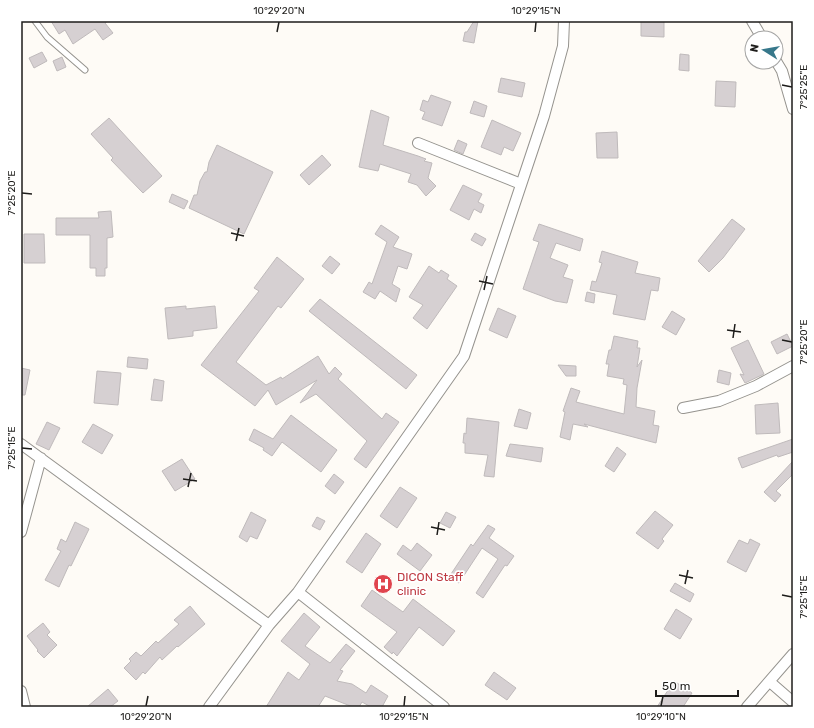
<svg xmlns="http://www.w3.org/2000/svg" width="814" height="728" font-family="Rubik,sans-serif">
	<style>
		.building { fill: #d6d0d2; stroke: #bfbabb }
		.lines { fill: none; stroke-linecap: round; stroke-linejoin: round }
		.lane-casing { stroke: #95938e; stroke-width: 7 }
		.street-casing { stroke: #95938e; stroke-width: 12 }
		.lane { stroke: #fff; stroke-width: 5 }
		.street { stroke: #fff; stroke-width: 10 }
		.ticks { fill: none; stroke: #1e1d1b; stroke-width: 1.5 }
		.labels { text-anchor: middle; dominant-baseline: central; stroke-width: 3.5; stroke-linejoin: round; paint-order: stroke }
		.health-label { font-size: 12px; fill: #be3a42; stroke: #fff; text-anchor: start }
		.neatline { fill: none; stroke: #1e1d1b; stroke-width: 1.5 }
		.ticks-label { font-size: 10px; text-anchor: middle; fill: #1e1d1b }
	</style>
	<rect width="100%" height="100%" fill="#fefbf6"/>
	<!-- building -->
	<path class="building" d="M51,21h57l-3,2 8,10 -10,7 -8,-11 -22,15 -8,-14 -6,4z
		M474,21h4l-4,22 -11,-2 2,-9h2z
		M641,21h23v16l-23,-1z
		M42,52l5,9 -13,7 -5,-10z
		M680,54l9,1v16l-10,-1z
		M62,57l4,10 -9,4 -4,-10z
		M501,78l24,5 -3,14 -24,-5z
		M716,81l20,1 -1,25 -20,-1z
		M431,95l20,7 -9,24 -20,-7 3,-7 -5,-2 3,-10 5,2z
		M474,101l13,5 -3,11 -14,-4z
		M371,110l18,7 -6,28 35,11 8,3 -2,2 8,2 -4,15 8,8 -10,10 -9,-11 -9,-3 3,-8 -31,-10 -2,7 -19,-4z
		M109,118l53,58 -19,17 -32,-33 2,-2 -22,-24z
		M492,120l29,13 -8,18 -9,-4 -3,8 -20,-8z
		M617,132l1,26h-21l-1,-25z
		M458,140l9,4 -4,10 -9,-4z
		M217,145l56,27 -29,62 -55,-26 5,-13h3l3,-14 5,-9h2l2,-10z
		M322,155l9,10 -22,20 -9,-10z
		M463,185l19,9 -4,8 6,3 -3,8 -7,-4 -5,11 -19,-10z
		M172,194l16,7 -4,8 -15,-7z
		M111,211l2,26 -6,1v30h-2v8h-9v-8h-6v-33h-34v-17h43l-1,-6z
		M732,219l13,10 -22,29 -14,14 -11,-11z
		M539,224l44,15 -3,12 -24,-8 -6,15 18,7 -5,12 10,3 -6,23 -12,-2 -32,-12 16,-47 -6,-2z
		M381,225l18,12 -6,10 19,7 -5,15 -9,-3 -6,18 8,5 -4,13 -16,-11 -5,8 -12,-7 6,-10 3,2 15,-42 -12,-8z
		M475,233l11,6 -4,7 -11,-6z
		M24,234h20l1,29h-21z
		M602,251l36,11 -3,11 25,5 -2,13 -7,-1 -6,30 -32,-6 4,-19 -27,-5 2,-9 4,1 6,-19 -3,-1z
		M330,256l10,8 -8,10 -10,-8z
		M277,257l27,22 -23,29 -3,-2 -42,56 30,23 15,-8 1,2 36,-23 11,18 6,-7 7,7 -4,5 44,40 4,-6 13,9 -33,46 -12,-9 13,-18 -51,-47 -16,9 17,-23 -41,25 -8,-15 -13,16 -54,-41 58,-74 -5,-3z
		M429,266l10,7 2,-3 8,5 -2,4 10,7 -30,43 -14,-11 10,-13 -14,-8z
		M587,292l8,2 -1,9 -9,-2z
		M320,299l97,76 -11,14 -97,-78z
		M186,306v3l29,-3 2,22 -24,3v5l-25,3 -3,-31z
		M498,308l18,8 -9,22 -18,-8z
		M672,311l13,8 -9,16 -14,-8z
		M787,334l6,12 -16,8 -6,-12z
		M614,336l24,5 -1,7h3l-3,19 5,-7 -5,28 -1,19 19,4 -2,14 6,1 -3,17 -72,-19 4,3 -15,-3 -3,16 -10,-3 5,-25 -2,-1 8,-23 9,3 -4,11 48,12 3,-29 -4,-1 1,-5 -17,-3 2,-12h-3l3,-14h2z
		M748,340l16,34 -19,9 -5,-9 4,1 -13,-27z
		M128,357l20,2 -1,10 -20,-2z
		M558,365l18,1v10h-10z
		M21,368l9,2 -5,25h-4z
		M719,370l12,3 -2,12 -12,-3z
		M97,371l24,2 -3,32 -24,-2z
		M154,379l10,2 -2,20 -11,-1z
		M778,403l2,30 -24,1 -1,-29z
		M519,409l12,4 -4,16 -13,-3z
		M291,415l46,35 -16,22 -39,-30 -10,14 -9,-6 1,-2 -15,-8 5,-11 19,10z
		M467,418l32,4 -5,55 -10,-1 4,-21 -23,-2v-10h-2l1,-10 2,1z
		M47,422l13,6 -11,22 -13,-6z
		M93,424l20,11 -11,19 -20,-12z
		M793,439v13l-15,5 -1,-2 -35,13 -4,-10z
		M510,444l33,4 -2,14 -35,-6z
		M617,447l9,7 -12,18 -9,-6z
		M182,459l13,20 -20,12 -13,-20z
		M793,461v13l-17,17 5,4 -6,7 -11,-10z
		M334,474l10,8 -9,12 -10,-8z
		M400,487l17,11 -20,30 -17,-12z
		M655,511l18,14 -11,14 2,2 -6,8 -22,-16z
		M251,512l15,8 -9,19 -7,-3 -3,6 -8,-5z
		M446,512l10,5 -6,11 -10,-5z
		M317,517l8,4 -5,9 -8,-4z
		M75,522l14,7 -18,37 -2,-1 -10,22 -14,-7 16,-29 -4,-2 4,-10 5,3z
		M488,525l7,4 -6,9 25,18 -7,10 -2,-1 -22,33 -7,-5 22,-34 -16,-11 -23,35 -10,-6 22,-33 2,2z
		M366,533l15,11 -19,29 -16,-11z
		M750,539l10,5 -14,28 -19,-10 12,-22 9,4z
		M417,543l15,12 -12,16 -23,-17 6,-9 8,6z
		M675,583l19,11 -4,8 -20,-11z
		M372,590l31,22 10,-13 42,32 -12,15 -24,-19 -22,29 -4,-4 -1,2 -8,-7 13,-15 -36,-26z
		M190,606l15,18 -27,23 -1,-1 -15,14 -2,-3 -15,17 -2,-2 -7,8 -12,-12 7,-7 -2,-2 7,-7 5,4 15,-15 2,2 21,-19 -5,-4z
		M676,609l16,10 -12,20 -16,-10z
		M304,613l16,14 -15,19 25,17 16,-19 9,7 -15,19 3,1 -6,10 15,3 14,9 5,-8 17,11 -6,11h-11l-9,-5 -3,5h-6l-28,-11 -7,11h-52l22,-35 11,8 11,-16 -29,-23z
		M43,623l7,9 -3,3 10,10 -13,13 -7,-7 1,-1 -11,-14z
		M494,672l22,16 -9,12 -22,-15z
		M674,681l18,12 -9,14h-26z
		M108,689l10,12 -8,6h-23z"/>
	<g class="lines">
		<!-- lane casing -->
		<g class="lane-casing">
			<path id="lane" d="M35,21l12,16 38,33"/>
		</g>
		<!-- street casing -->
		<g class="street-casing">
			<path id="street" d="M752,21l10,17
				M776,61l6,10 11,38
				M418,143l103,41
				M683,408l36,-7 37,-15 37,-20
				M21,444l248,181
				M21,532l20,-74
				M298,592l146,115
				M770,682l23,20
				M21,691l4,16
				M209,707l60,-82 29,-33 166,-236 80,-240 19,-70 1,-25
				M747,707l46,-53"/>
		</g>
		<!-- lane -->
		<use href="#lane" class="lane"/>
		<!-- street -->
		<use href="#street" class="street"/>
	</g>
	<!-- ticks -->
	<path class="ticks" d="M277,32l2,-10M535,32l1,-10M782,85l10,2M22,193l10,1M231,233l13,3M236,241l3,-13M479,281l14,3M484,290l3,-14M727,330l14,2M733,338l2,-14M782,340l10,2M22,448l10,1M183,479l14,2M188,487l3,-14M431,527l14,3M437,535l2,-13M679,575l14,3M685,584l3,-14M782,595l10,2M146,706l2,-10M404,706l1,-10M661,706l2,-10"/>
	<!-- icons -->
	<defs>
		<g id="hospital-disc" transform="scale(1)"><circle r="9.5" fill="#e0444e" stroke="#fff"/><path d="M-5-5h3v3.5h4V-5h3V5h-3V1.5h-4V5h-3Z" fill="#fff"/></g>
	</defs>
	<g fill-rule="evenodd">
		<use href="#hospital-disc" x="383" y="584"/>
	</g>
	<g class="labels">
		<!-- health labels -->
		<g class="health-label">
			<text x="397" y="577">DICON Staff<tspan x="397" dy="14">clinic</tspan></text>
		</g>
	</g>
	<!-- border -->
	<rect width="814" height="728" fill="none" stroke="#ffffff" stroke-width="44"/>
	<!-- north arrow -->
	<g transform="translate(764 50) rotate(281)"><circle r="19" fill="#ffffff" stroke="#a5a5a4"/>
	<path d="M0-3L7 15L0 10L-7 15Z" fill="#37788b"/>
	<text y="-6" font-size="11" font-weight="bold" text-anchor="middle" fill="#1e1d1b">N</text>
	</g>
	<!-- scale -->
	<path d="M656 690v6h82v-6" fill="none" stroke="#1e1d1b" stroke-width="2"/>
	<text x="662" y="690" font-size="12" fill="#1e1d1b" stroke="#ffffff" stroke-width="3" paint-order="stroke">50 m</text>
	<rect x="22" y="22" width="770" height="684" class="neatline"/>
	<g class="ticks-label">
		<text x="279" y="14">10°29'20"N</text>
		<text x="536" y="14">10°29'15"N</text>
		<text transform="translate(803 87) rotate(-90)" y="4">7°25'25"E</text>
		<text transform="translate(11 193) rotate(-90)" y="4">7°25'20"E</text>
		<text transform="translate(803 342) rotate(-90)" y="4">7°25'20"E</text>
		<text transform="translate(11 448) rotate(-90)" y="4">7°25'15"E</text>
		<text transform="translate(803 597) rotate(-90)" y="4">7°25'15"E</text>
		<text x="146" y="720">10°29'20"N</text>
		<text x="404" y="720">10°29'15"N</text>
		<text x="661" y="720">10°29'10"N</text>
	</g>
</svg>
